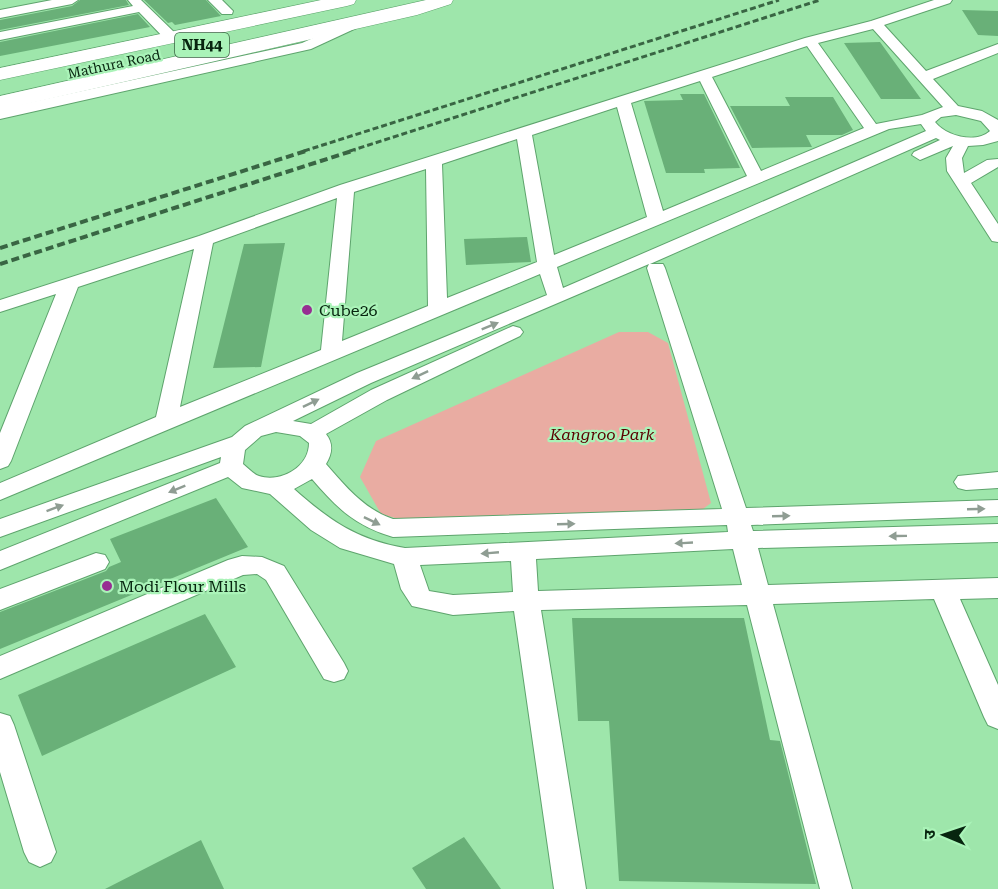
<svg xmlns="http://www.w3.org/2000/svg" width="998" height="889" font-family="'Roboto Serif','Noto Sans Devanagari',serif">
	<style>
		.green { fill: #e9aca2 }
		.building { fill: #69b078 }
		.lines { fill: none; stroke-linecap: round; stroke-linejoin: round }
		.minor-casing { stroke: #5ea46d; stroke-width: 2 }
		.highway-casing { stroke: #5ea46d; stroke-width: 1 }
		.minor { fill: #fff; fill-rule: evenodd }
		.highway { fill: #fff; fill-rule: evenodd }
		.rail-far1 { stroke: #396543; stroke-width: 3; stroke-dasharray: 6 3; stroke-linecap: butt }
		.rail { stroke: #396543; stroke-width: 4; stroke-dasharray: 8 4; stroke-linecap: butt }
		.oneway { fill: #8f9d93 }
		.poi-dot { fill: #972e92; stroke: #aaf3b8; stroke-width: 2 }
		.labels { text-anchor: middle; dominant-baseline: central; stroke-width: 4.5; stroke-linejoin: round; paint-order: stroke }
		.far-street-label { font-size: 14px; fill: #07250f; stroke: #aaf3b8 }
		.shield { fill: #aaf3b8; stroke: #386342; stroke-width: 1.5 }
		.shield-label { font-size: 15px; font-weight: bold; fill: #07250f }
		.poi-label { font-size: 16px; fill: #07250f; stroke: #aaf3b8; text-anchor: start }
		.park-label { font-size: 16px; font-style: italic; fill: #5a0000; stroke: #aaf3b8 }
	</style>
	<rect width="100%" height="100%" fill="#9ee6ab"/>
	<!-- green -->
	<path class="green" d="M619,332h29l20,11 43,160 -20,15 -278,5 -32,-9 -21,-37 16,-36z"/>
	<!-- building -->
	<path class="building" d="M80,0h46l3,5 -129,25v-10l72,-14z
		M144,0h62l15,16 -46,9 -3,-3 -4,1z
		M962,10l36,1v25l-20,-1z
		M138,14l12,13 -150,29v-14z
		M880,42l41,57h-40l-37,-56z
		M680,94h24l36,74 -36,1 1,4h-39l-22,-72 39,-1z
		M785,97h48l20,33 -11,5h-36l6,12 -60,1 -22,-42h60z
		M527,237l4,25 -65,3 -2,-26z
		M285,243l-24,124 -48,1 31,-124z
		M216,498l32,49 -248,102v-37l106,-41 3,-4 12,-5 -11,-23z
		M205,614l31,53 -194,89 -24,-61z
		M572,618h172l26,122 10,1 36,143 -197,-3 -10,-160h-31z
		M464,837l37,52h-75l-14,-21z
		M201,840l23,49h-119z"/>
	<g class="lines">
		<!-- minor casing -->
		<g class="minor-casing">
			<path id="minor" d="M52,0h26l-6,4 -72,14v-8z
				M128,0h13l35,34 2,3 -2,3h-10l-27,-28 -139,28v-8l133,-26z
				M208,0h14l11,11 -1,3h-10z
				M934,0h18l-2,3 -66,22 42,46 72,-27v9l-65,26 25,27 24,5 16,9v21l-15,4 -15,1 -6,12 2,15 23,-13 11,-1v8l-27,16 27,41v18l-6,-1 -45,-70 -1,-13 7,-12 -33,14 -8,-5 2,-3 26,-12 -4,-2 -286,126h13l2,4 81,240 252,-8v16l-247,9 2,6 245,-7v18l-240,6 10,37 230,-7v20l-38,1 38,86v44l-10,-4 -4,-8 -50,-118 -161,5 79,285h-32l-73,-284 -206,5 45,279h-32l-40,-278 -61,4 -41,-9 -11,-17 -7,-25 -54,-16 -29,-18 -41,-36 -28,-6 -14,-11 -228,93v-19l220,-88 1,-6 -221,80v-18l232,-82 13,-11 112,-53 190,-78 -7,-21 -540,226v-17l156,-66 38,-168 -116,38 -67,174 -3,5 -8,3v-36l56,-139 -56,18v-12l199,-64 141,-51 465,-147 66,-17zM873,29l70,78 -21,8 -46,9 -58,-81zM807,46l57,82 -103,43 -49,-94zM700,81l47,95 -84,35 -32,-108zM617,107l30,110 -93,38 -22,-120zM956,115l25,6 9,10c-14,13 -44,5 -55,-9l6,-5zM921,124l5,7 -363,157 -6,-21 332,-138zM517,139l20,123 -90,36 -5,-134zM426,169l2,137 -86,35 12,-149zM337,198l-16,152 -141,57 33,-164zM649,264l-2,4 75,241 -329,10c-28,-9 -48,-33 -67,-55 6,-10 8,-20 0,-30l61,-34 133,-64 3,-4 -3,-4 -7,-2 -142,64 -60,34 -18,-3 78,-38zM276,432l24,4 9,7c0,24 -28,40 -50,33 -6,-2 -11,-8 -16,-12l2,-14 16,-14zM312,479c25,29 43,47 81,58l334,-12 1,7 -323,16c-48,-8 -76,-28 -111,-59zM733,549l9,36 -204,6 -2,-32zM511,561l2,31 -60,3 -24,-4 -9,-26z
				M360,17l5,1 2,3 -2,3 -54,25 -311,70v-10l302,-66z
				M998,472v16l-32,2 -8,-2 -4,-6 4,-6z
				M96,553l9,2 4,7 -4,7 -105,41v-21z
				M242,556l20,1 22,9 60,97 4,8 -4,8 -10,3 -10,-3 -58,-99 -9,-6 -14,1 -243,104v-23l228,-96z
				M0,713l10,3 4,9 42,127 -5,10 -11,5 -11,-5 -5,-10 -24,-80z"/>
		</g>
		<!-- highway casing -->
		<g class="highway-casing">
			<path id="highway" d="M321,0h35l-2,4 -7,2 -347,74v-12z
				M426,0h27l-2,4 -34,11 -417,95v-14z"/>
		</g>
		<!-- minor -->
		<use href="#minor" class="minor"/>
		<!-- highway -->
		<use href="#highway" class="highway"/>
		<!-- rail-far1 -->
		<path class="rail-far1" d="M304,151l475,-151
			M350,151l470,-151"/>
		<!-- rail -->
		<path class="rail" d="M0,248l309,-98
			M0,264l355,-114"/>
	</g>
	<!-- one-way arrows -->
	<defs><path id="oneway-solid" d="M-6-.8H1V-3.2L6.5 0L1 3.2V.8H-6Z" transform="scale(1.5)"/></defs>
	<g class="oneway">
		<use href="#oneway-solid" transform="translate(490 326) rotate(-22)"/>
		<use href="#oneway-solid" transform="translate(420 375) rotate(155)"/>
		<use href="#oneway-solid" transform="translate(311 403) rotate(-26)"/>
		<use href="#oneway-solid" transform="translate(177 489) rotate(158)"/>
		<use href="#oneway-solid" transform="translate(55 508) rotate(-20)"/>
		<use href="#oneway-solid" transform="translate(976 509) rotate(-2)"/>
		<use href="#oneway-solid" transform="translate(781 516) rotate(-2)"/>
		<use href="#oneway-solid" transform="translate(372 521) rotate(26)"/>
		<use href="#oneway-solid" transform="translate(566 524) rotate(-2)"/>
		<use href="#oneway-solid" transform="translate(898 536) rotate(179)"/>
		<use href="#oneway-solid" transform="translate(684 543) rotate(177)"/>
		<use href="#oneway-solid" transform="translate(490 553) rotate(175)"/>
	</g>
	<!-- markers -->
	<g class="poi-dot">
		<circle cx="307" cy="310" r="6"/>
		<circle cx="107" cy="586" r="6"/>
	</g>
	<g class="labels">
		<!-- far-street labels -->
		<g class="far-street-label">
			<text transform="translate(114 64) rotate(-12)">Mathura Road</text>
		</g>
		<!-- shield labels -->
		<rect class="shield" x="175" y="33" width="54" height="24" rx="4.5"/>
		<g class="shield-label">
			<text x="202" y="45">NH44</text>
		</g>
		<!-- poi labels -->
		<g class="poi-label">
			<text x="319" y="310">Cube26</text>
			<text x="119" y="586">Modi Flour Mills</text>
		</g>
		<!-- park labels -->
		<g class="park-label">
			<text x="602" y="434">Kangroo Park</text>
		</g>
	</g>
	<!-- north arrow -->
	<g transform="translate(944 835) rotate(272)" stroke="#aaf3b8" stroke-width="4.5" paint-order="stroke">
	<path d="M0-4.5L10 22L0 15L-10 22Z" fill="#07250f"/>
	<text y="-9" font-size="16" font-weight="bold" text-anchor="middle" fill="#07250f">उ</text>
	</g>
</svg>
